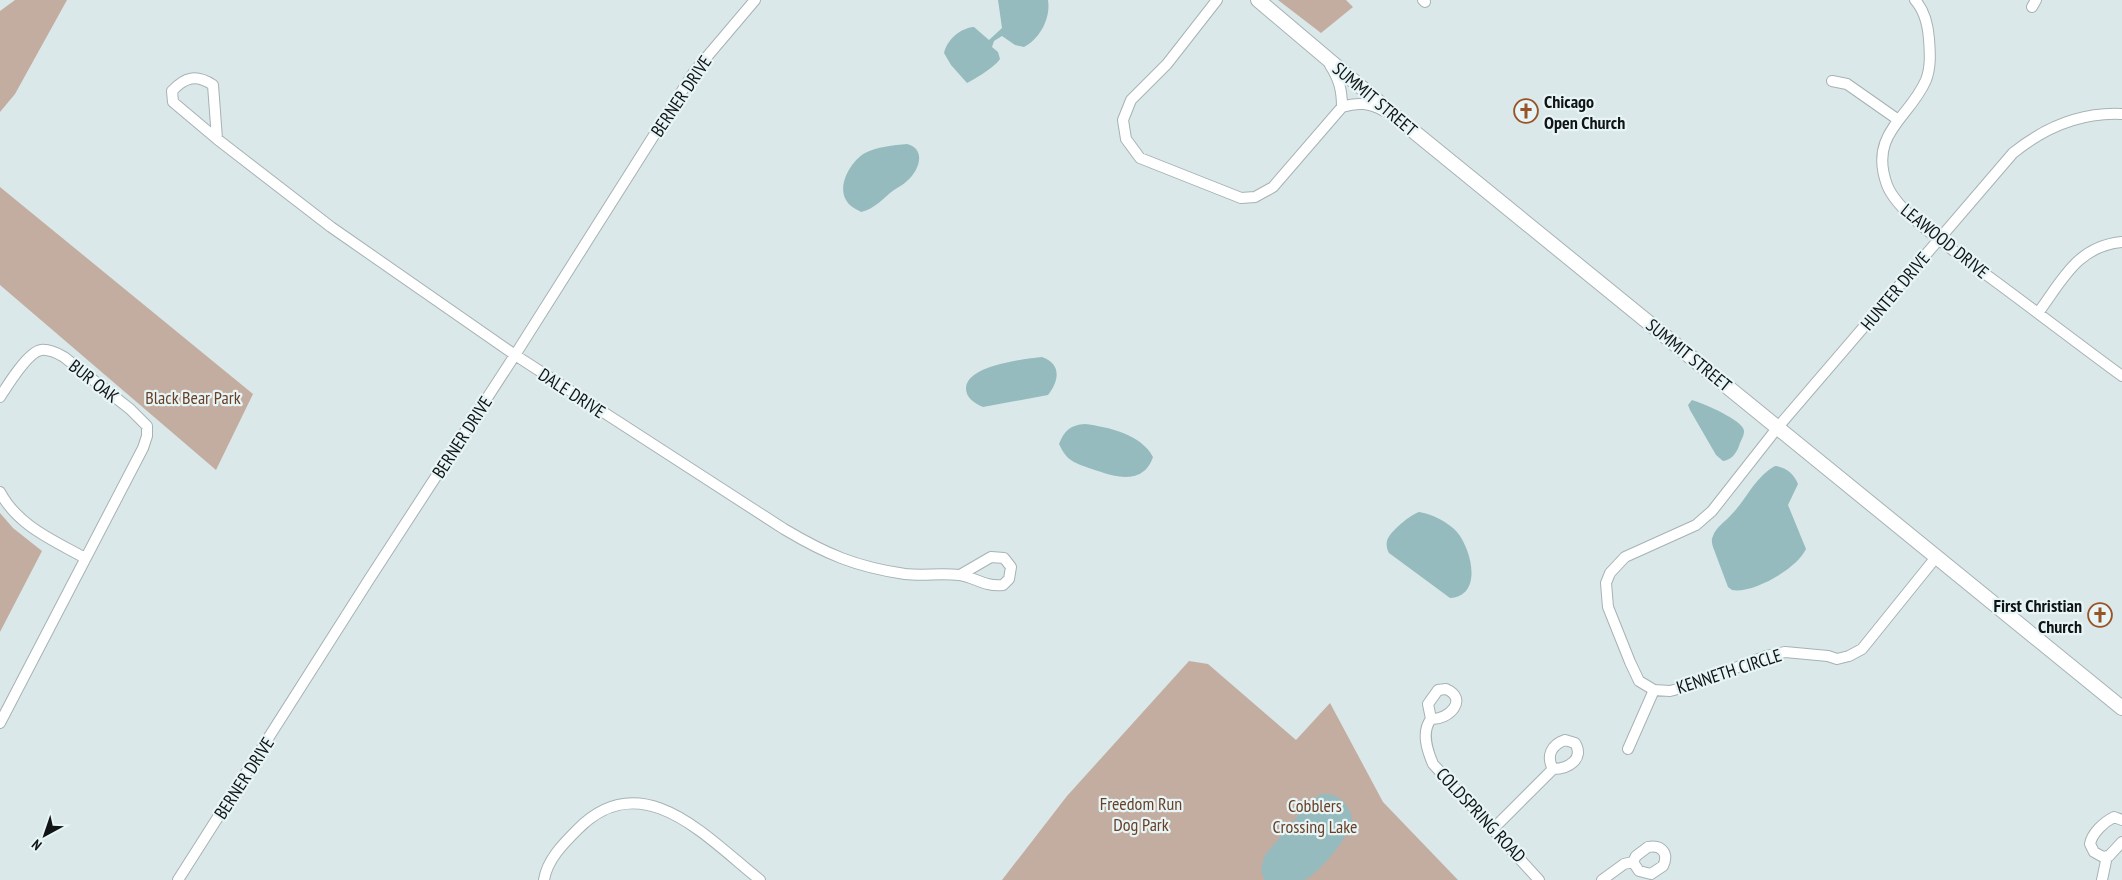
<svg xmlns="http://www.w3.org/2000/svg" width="2122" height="880" font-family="'PT Sans Narrow',sans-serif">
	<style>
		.green { fill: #c3ada1 }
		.water { fill: #95bbbe }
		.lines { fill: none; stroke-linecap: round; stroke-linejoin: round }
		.street-casing { stroke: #a6b2b3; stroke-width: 12 }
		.secondary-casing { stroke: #a6b2b3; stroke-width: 16 }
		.street { stroke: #fff; stroke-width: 10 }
		.secondary { stroke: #fff; stroke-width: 14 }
		.labels { text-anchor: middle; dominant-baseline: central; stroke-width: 4.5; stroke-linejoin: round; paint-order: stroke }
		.street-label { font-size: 18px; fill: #101415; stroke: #e8f5f6 }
		.poi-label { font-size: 18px; font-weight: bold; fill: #101415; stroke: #e8f5f6; text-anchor: start }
		.park-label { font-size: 18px; fill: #693f25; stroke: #e8f5f6 }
	</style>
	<rect width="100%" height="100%" fill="#dbe8e9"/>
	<!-- green -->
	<path class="green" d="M15,0h52l-52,94 -15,18v-101z
		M1278,0h68l7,7 -32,26z
		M0,187l253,207 -37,76 -216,-185z
		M0,513l13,15 29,23 -42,81z
		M1189,661l19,3 88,76 34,-37 53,99 75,78h-456l65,-84z"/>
	<!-- water -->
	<path class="water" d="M998,0h50c3,18 -8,39 -24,47l-9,-2 -13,-9 -8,5 -2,6 6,5 2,7c-5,8 -25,20 -33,24l-16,-18 -7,-12c3,-13 16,-25 30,-26l15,13 13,-12z
		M907,144c20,5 12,27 0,37 -4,4 -9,6 -13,9 -11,8 -19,19 -33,22 -5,-3 -12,-6 -15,-12 -9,-15 5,-39 19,-47 11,-6 29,-8 42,-9z
		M1042,357c20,7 17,24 6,38l-65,12c-9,-4 -17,-9 -17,-19 1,-23 58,-29 76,-31z
		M1692,400c10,3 54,21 52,32 0,4 -4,10 -5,14 -3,8 -8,14 -16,15l-7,-6 -26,-45 -2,-5z
		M1085,424c23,3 56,10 68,33 -10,29 -38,20 -61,12 -6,-2 -16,-5 -21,-9 -6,-4 -9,-10 -12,-16 5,-13 11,-19 26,-20z
		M1775,466c11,1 19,8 23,18l-10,21 18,44c-9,20 -54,45 -74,41l-4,-3 -15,-40c-1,-4 -2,-7 0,-11 3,-9 12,-14 18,-21 16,-16 23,-37 44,-49z
		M1419,512c13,2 29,10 38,20 15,18 26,64 -7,66l-61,-45c-2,-3 -3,-8 -2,-12 2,-9 23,-26 32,-29z
		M1322,794c10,0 16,1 23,10 3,4 6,8 7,13 2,15 -34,58 -48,63 -9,0 -30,0 -39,0 -6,-9 -3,-16 0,-25l47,-56z"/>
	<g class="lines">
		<!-- street casing -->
		<g class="street-casing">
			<path id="street" d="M1217,0l-50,64 -36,36 -8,20 3,19 14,19 101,40 14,-1 18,-10 69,-80
				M1423,0l2,2
				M1915,0c9,10 13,26 14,39 1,14 2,28 -3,41 -16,38 -58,53 -39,105 12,31 74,70 101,91 45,33 89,67 134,100
				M2032,7l4,-7
				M1330,65c9,14 12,25 12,42 16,-5 28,-4 42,4
				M1832,81l15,3 50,35
				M217,139l-4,-54c-17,-11 -28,-8 -41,6l1,11 44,37 114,88 184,128 269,174c42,25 72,38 121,45 18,2 36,-1 54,1 16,2 25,12 44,10l6,-6 2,-12 -7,-9 -13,-1 -31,18
				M2038,313c24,-32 39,-67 84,-71
				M0,397c7,-11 28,-45 41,-47 8,-1 16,3 23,7l66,52 17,17v10l-4,12 -143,275
				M0,492c18,34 53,48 85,66
				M1937,556l-75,93 -13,7 -12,3 -9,-3 -43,-4 -19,4 -77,30 -19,5 -16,-1 -15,-9 -9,-19 -22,-55 -2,-24 4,-10 15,-16 71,-32 16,-14 66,-84 235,-274c31,-25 68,-41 109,-39
				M1446,689c23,10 3,31 -15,30l-3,-15 10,-14z
				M1431,719c-10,13 -4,31 2,45l106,116
				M1628,749l26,-59
				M2122,820l-8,-3c-10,5 -22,16 -24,27l4,8 9,5 6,-1 13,-14
				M1493,829l60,-60c15,0 32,-10 22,-26l-10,-3c-14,5 -19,16 -12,29
				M178,880l192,-302 145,-223 179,-283 61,-72
				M544,880c3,-20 19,-36 33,-50 65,-67 130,8 183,50
				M1602,880l22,-16 9,-2 3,-6 12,-9c14,-3 21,7 15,19l-12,8 -12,-3 -6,-9
				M2102,880l5,-24"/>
		</g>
		<!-- secondary casing -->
		<g class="secondary-casing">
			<path id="secondary" d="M1258,0l149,126 715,582"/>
		</g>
		<!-- street -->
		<use href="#street" class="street"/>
		<!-- secondary -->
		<use href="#secondary" class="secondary"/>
	</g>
	<!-- icons -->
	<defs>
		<g id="church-ring" transform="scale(1.25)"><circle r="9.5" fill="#e8f5f6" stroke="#985326" stroke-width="1.5"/><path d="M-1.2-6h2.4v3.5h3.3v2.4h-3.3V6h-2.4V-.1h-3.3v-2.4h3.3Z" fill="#985326"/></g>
	</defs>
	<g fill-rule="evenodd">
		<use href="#church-ring" x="1526" y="111"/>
		<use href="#church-ring" x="2100" y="615"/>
	</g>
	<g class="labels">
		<!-- street labels -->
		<g class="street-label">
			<text transform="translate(681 96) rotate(-56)">BERNER DRIVE</text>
			<text transform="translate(1375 99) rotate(40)">SUMMIT STREET</text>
			<text transform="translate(1945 241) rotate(39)">LEAWOOD DRIVE</text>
			<text transform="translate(1895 291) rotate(-50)">HUNTER DRIVE</text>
			<text transform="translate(1689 355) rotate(39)">SUMMIT STREET</text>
			<text transform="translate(94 381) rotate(38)">BUR OAK</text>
			<text transform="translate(572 393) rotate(33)">DALE DRIVE</text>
			<text transform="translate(462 437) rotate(-57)">BERNER DRIVE</text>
			<text transform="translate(1729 671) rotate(-18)">KENNETH CIRCLE</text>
			<text transform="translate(244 778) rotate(-57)">BERNER DRIVE</text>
			<text transform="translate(1481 815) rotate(47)">COLDSPRING ROAD</text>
		</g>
		<!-- poi labels -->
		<g class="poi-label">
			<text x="1544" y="101">Chicago<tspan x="1544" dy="21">Open Church</tspan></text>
			<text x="2082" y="605" text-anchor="end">First Christian<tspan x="2082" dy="21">Church</tspan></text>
		</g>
		<!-- park labels -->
		<g class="park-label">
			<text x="193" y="397">Black Bear Park</text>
			<text x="1141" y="803">Freedom Run<tspan x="1141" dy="21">Dog Park</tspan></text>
			<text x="1315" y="805">Cobblers<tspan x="1315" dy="21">Crossing Lake</tspan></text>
		</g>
	</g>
	<!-- north arrow -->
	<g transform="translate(45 835) rotate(220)" stroke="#e8f5f6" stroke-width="4" paint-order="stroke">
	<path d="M0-4L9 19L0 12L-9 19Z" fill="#101415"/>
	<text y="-8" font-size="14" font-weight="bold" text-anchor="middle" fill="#101415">N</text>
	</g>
</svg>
